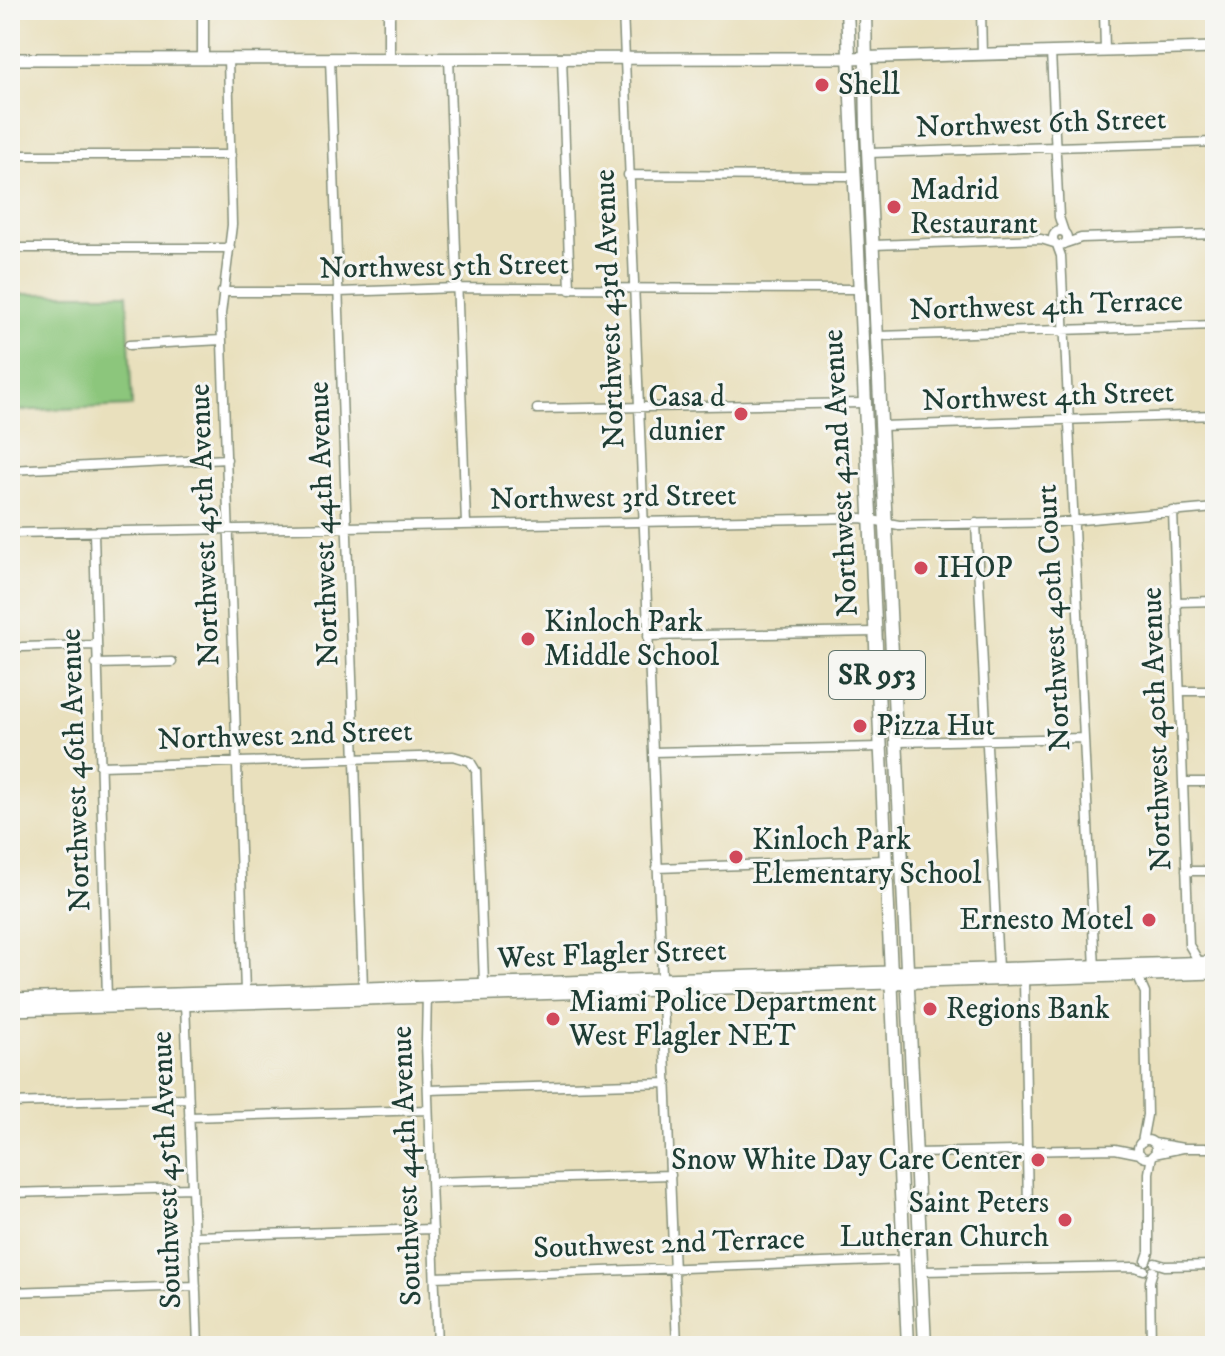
<svg xmlns="http://www.w3.org/2000/svg" width="1225" height="1356" font-family="'IM FELL DW Pica',serif">
	<style>
		.green { fill: #8cc67b; stroke: #568258; stroke-width: 2 }
		.lines { fill: none; stroke-linecap: round; stroke-linejoin: round }
		.minor-casing { stroke: #848e78; stroke-width: 11 }
		.tertiary-casing { stroke: #848e78; stroke-width: 13 }
		.secondary-casing { stroke: #848e78; stroke-width: 14 }
		.primary-casing { stroke: #848e78; stroke-width: 15 }
		.minor { stroke: #fff; stroke-width: 8 }
		.tertiary { stroke: #fff; stroke-width: 10 }
		.secondary { stroke: #fff; stroke-width: 11 }
		.primary { stroke: #fff; stroke-width: 12 }
		.poi-dot { fill: #d1495b; stroke: #f6f6f2; stroke-width: 3 }
		.labels { text-anchor: middle; dominant-baseline: central; stroke-width: 6; stroke-linejoin: round; paint-order: stroke }
		.shield { fill: #f6f6f2; stroke: #60746d; stroke-width: 2 }
		.shield-label { font-size: 28px; font-weight: bold; fill: #1f3d34 }
		.poi-label { font-size: 30px; fill: #1f3d34; stroke: #f6f6f2; text-anchor: start }
		.street-label { font-size: 30px; fill: #1f3d34; stroke: #f6f6f2 }
	</style>
	<rect width="100%" height="100%" fill="#f6f6f2"/>
	<filter id="ink" filterUnits="userSpaceOnUse"><feTurbulence type="fractalNoise" baseFrequency=".0125" numOctaves="2"/><feDisplacementMap in="SourceGraphic" scale="16" xChannelSelector="R" yChannelSelector="G"/><feConvolveMatrix kernelMatrix="1 2 1 2 8 2 1 2 1" color-interpolation-filters="sRGB"/></filter>
	<filter id="wash" filterUnits="userSpaceOnUse"><feTurbulence type="fractalNoise" baseFrequency=".006" numOctaves="4" result="noise"/><feDisplacementMap in="SourceGraphic" scale="32" xChannelSelector="R" yChannelSelector="G"/><feGaussianBlur stdDeviation="1.8" result="paint"/><feColorMatrix in="noise" values="0 0 0 0 0 0 0 0 0 0 0 0 0 0 0 0 0 1.4 0 .05"/><feComposite in="paint" operator="in"/></filter>
	<g filter="url(#wash)">
		<rect width="100%" height="100%" fill="#e9e0bd"/>
		<!-- green -->
		<path class="green" d="M10,294h117l5,112 -122,5z"/>
	</g>
	<g filter="url(#ink)">
		<g class="lines">
			<!-- minor casing -->
			<g class="minor-casing">
				<path id="minor" d="M623,10l54,1336
					M981,10l1,45
					M1104,10l1,41
					M1051,52l8,165 5,15
					M562,57l8,233
					M228,58l4,167 -11,89 24,677
					M330,58l33,929
					M449,58l17,466
					M869,153l346,-11
					M10,155h221
					M628,175l225,1
					M1053 238a7 7 0 1 1 14 0a7 7 0 1 1-14 0Z
					M1066,243l15,-5 134,-4
					M874,245l167,-6 13,4
					M1057,245l4,11 34,713
					M10,248h220
					M222,292h117l118,-4 402,1
					M878,336l337,-11
					M129,345l93,-5
					M537,409l326,-6
					M882,426l333,-11
					M10,470l217,-11
					M1173,511l16,434 10,17
					M976,523l22,445
					M10,533l851,-15 38,7 160,-3 156,-14
					M94,533l13,465
					M1176,602l39,-1
					M648,636l227,-4
					M22,647l74,-2
					M96,664l76,-2
					M1180,691h35
					M898,742l185,-4
					M653,752l228,-5
					M100,766l353,-10 17,5 6,10 8,212
					M1183,782h32
					M657,868l229,-8
					M1186,871h29
					M1138,977l7,16v23l2,99 -5,27
					M1024,979l4,230
					M427,992l-1,50 11,304
					M185,1002l13,344
					M428,1090l239,-7
					M10,1103l178,-5
					M189,1117l239,-7
					M1138 1149a9 9 0 1 1 18 0a9 9 0 1 1-18 0Z
					M1154,1143l29,5
					M916,1153l199,-4 25,5
					M1154,1154l29,-6h32
					M431,1182l240,-7
					M10,1193l182,-5
					M194,1236l239,-7
					M1146,1261l3,-9v-79l3,-17
					M1155,1263l10,3 50,-1
					M922,1271l213,-4 9,3
					M435,1277l470,-17
					M10,1292l186,-6
					M1151,1346l-1,-65 3,-10"/>
			</g>
			<!-- tertiary casing -->
			<g class="tertiary-casing">
				<path id="tertiary" d="M203,10v48
					M389,10v48"/>
			</g>
			<!-- secondary casing -->
			<g class="secondary-casing">
				<path id="secondary" d="M10,59l838,-1 367,-10
					M10,999l1205,-37
					M10,1010l1205,-37"/>
			</g>
			<!-- primary casing -->
			<g class="primary-casing">
				<path id="primary" d="M847,10l61,1336
					M865,10l2,119 58,1217"/>
			</g>
			<!-- minor -->
			<use href="#minor" class="minor"/>
			<!-- tertiary -->
			<use href="#tertiary" class="tertiary"/>
			<!-- secondary -->
			<use href="#secondary" class="secondary"/>
			<!-- primary -->
			<use href="#primary" class="primary"/>
		</g>
	</g>
	<!-- markers -->
	<g class="poi-dot">
		<circle cx="822" cy="85" r="8"/>
		<circle cx="894" cy="207" r="8"/>
		<circle cx="741" cy="414" r="8"/>
		<circle cx="921" cy="568" r="8"/>
		<circle cx="528" cy="639" r="8"/>
		<circle cx="860" cy="726" r="8"/>
		<circle cx="736" cy="857" r="8"/>
		<circle cx="1149" cy="920" r="8"/>
		<circle cx="930" cy="1009" r="8"/>
		<circle cx="553" cy="1019" r="8"/>
		<circle cx="1038" cy="1160" r="8"/>
		<circle cx="1065" cy="1220" r="8"/>
	</g>
	<g class="labels">
		<!-- shield labels -->
		<rect class="shield" x="829" y="651" width="96" height="48" rx="6"/>
		<g class="shield-label">
			<text x="877" y="675">SR 953</text>
		</g>
		<!-- poi labels -->
		<g class="poi-label">
			<text x="838" y="85">Shell</text>
			<text x="910" y="190">Madrid<tspan x="910" dy="34">Restaurant</tspan></text>
			<text x="725" y="397" text-anchor="end">Casa d<tspan x="725" dy="34">dunier</tspan></text>
			<text x="937" y="568">IHOP</text>
			<text x="544" y="622">Kinloch Park<tspan x="544" dy="34">Middle School</tspan></text>
			<text x="876" y="726">Pizza Hut</text>
			<text x="752" y="840">Kinloch Park<tspan x="752" dy="34">Elementary School</tspan></text>
			<text x="1133" y="920" text-anchor="end">Ernesto Motel</text>
			<text x="569" y="1002">Miami Police Department<tspan x="569" dy="34">West Flagler NET</tspan></text>
			<text x="946" y="1009">Regions Bank</text>
			<text x="1022" y="1160" text-anchor="end">Snow White Day Care Center</text>
			<text x="1049" y="1203" text-anchor="end">Saint Peters<tspan x="1049" dy="34">Lutheran Church</tspan></text>
		</g>
		<!-- street labels -->
		<g class="street-label">
			<text transform="translate(1041 124) rotate(-2)">Northwest 6th Street</text>
			<text transform="translate(444 267) rotate(-1)">Northwest 5th Street</text>
			<text transform="translate(1046 306) rotate(-2)">Northwest 4th Terrace</text>
			<text transform="translate(610 309) rotate(-92)">Northwest 43rd Avenue</text>
			<text transform="translate(1048 397) rotate(-2)">Northwest 4th Street</text>
			<text transform="translate(841 473) rotate(-93)">Northwest 42nd Avenue</text>
			<text transform="translate(613 498) rotate(-1)">Northwest 3rd Street</text>
			<text transform="translate(324 524) rotate(-92)">Northwest 44th Avenue</text>
			<text transform="translate(205 525) rotate(-92)">Northwest 45th Avenue</text>
			<text transform="translate(1054 618) rotate(-93)">Northwest 40th Court</text>
			<text transform="translate(1157 729) rotate(-92)">Northwest 40th Avenue</text>
			<text transform="translate(285 736) rotate(-2)">Northwest 2nd Street</text>
			<text transform="translate(76 770) rotate(-92)">Northwest 46th Avenue</text>
			<text transform="translate(612 955) rotate(-2)">West Flagler Street</text>
			<text transform="translate(407 1166) rotate(-92)">Southwest 44th Avenue</text>
			<text transform="translate(167 1170) rotate(-92)">Southwest 45th Avenue</text>
			<text transform="translate(669 1244) rotate(-2)">Southwest 2nd Terrace</text>
		</g>
	</g>
	<!-- margin -->
	<rect width="1225" height="1356" fill="none" stroke="#f6f6f2" stroke-width="40"/>
</svg>
